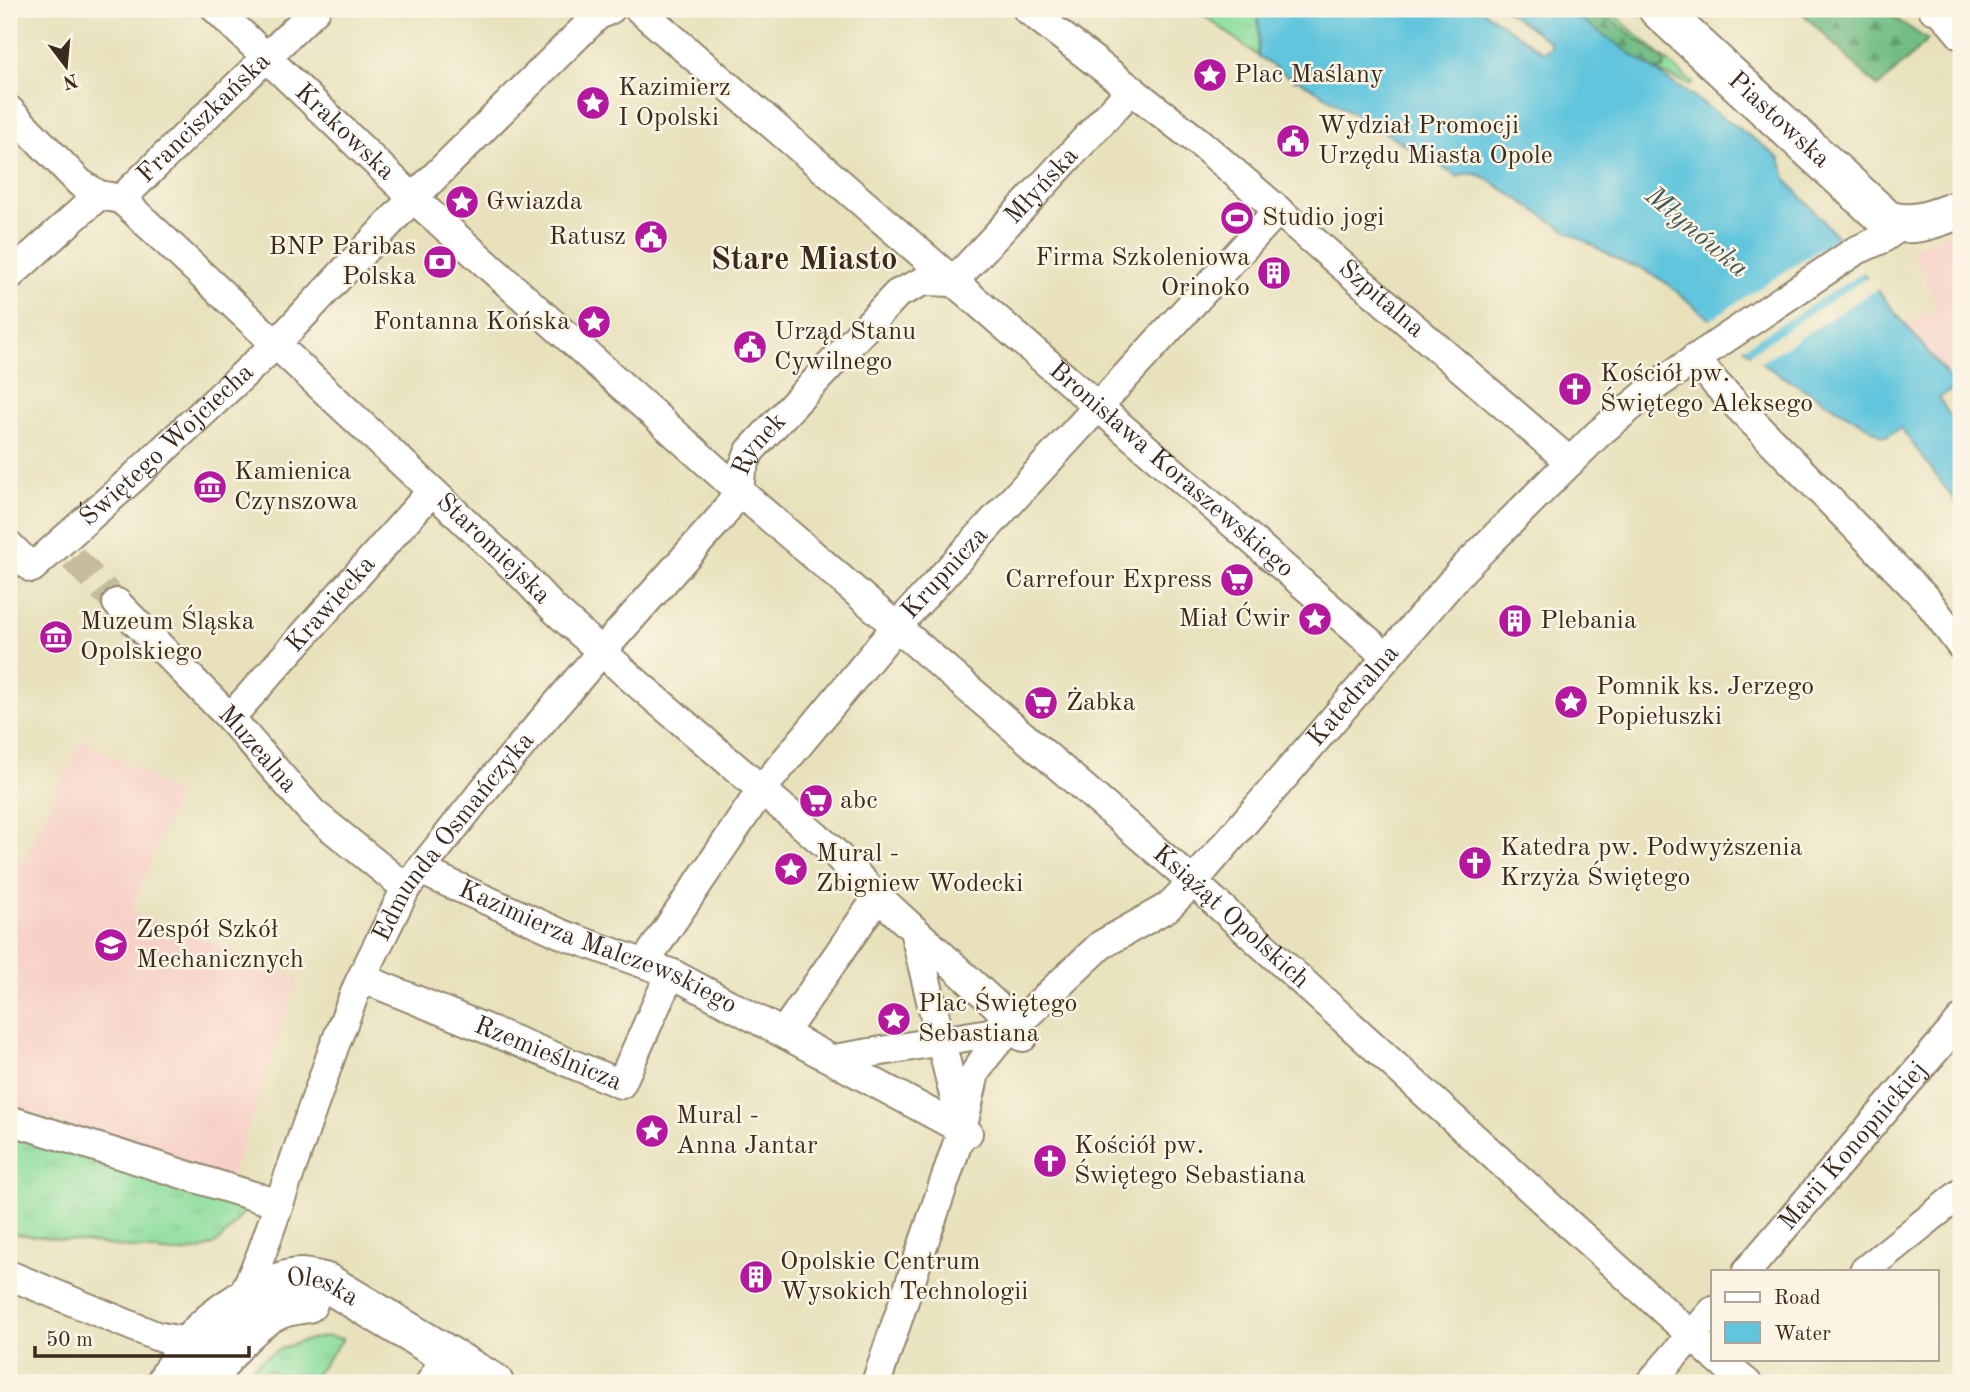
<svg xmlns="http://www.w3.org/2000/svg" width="1970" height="1392" font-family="'Old Standard TT',serif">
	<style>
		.built { fill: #f7d1c8 }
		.grass { fill: url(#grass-tufts); stroke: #64845e; stroke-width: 2 }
		.forest { fill: url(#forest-firs); stroke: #567452; stroke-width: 2 }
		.water { fill: #60c5dd; stroke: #4e787e; stroke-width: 2 }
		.pier { fill: #e8e1bc }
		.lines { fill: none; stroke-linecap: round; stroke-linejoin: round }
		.street-tunnel { stroke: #c5bc9c; stroke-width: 28; stroke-dasharray: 28 14; stroke-linecap: butt }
		.street-casing { stroke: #92866d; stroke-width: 32 }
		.secondary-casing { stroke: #92866d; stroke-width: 42 }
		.street { stroke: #fff; stroke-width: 28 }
		.secondary { stroke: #fff; stroke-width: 38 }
		.labels { text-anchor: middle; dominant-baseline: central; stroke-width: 5; stroke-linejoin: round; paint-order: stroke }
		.poi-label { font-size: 26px; fill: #3b2a1e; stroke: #fcf5e5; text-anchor: start }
		.street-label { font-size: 26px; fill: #3b2a1e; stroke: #fcf5e5 }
		.water-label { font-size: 28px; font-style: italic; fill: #465857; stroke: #fcf5e5 }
		.district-label { font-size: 33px; font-weight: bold; fill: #3b2a1e; stroke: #fcf5e5 }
	</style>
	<defs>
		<pattern id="grass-tufts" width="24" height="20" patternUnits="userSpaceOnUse" patternTransform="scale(1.75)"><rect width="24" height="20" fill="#8dde9e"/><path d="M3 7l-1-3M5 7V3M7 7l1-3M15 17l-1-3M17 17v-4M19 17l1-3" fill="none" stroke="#7bbf88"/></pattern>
		<pattern id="forest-firs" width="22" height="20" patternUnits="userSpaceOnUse" patternTransform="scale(1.75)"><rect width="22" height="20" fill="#72bd85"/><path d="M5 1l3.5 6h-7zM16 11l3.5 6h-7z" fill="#5f9a6c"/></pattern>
	</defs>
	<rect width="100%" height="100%" fill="#fcf5e5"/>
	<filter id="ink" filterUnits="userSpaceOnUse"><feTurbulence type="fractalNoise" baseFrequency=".0143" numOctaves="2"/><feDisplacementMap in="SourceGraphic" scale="14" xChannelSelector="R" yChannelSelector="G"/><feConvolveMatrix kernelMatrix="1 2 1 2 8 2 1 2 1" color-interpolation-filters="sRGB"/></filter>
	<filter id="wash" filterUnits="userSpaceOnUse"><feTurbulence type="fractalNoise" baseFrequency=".00686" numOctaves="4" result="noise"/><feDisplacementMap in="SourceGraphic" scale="28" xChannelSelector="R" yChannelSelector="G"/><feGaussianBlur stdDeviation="1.57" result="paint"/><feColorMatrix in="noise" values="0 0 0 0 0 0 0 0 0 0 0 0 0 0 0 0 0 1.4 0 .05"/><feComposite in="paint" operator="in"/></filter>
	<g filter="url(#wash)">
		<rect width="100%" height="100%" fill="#e8e1bc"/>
		<!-- built -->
		<path class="built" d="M1961,228v144l-9,6 -48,-54 34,-16 -26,-60z
			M82,738l96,56 -47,117 167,67 -68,204 -221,-78v-243l12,5z"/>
		<!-- grass -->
		<path class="grass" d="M1196,9h61l2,20 -1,27z
			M1566,9h41l86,74 -2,2 -37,-15z
			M9,1128l238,80c-26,33 -29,43 -73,45l-165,-20z
			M327,1336l16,3 -34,44h-21l-19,-14 -12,14h-12l-4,-3c22,-29 52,-38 86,-44z"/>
		<!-- forest -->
		<path class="forest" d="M1566,9h31l66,50 2,5 -2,5 -9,1z
			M1798,9h83l47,31 -50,47z"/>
		<!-- water -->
		<path class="water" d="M1257,9h223l63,43 7,-4v-6l-46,-33h62l195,135 19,15 7,22 48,53 27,38 95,115 -18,11 22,36v75l-60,-81 -16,9 -118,-70 -102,-85 -26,-15 -11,-2 -63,-35 -81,-53c-9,-4 -18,-6 -26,0l-161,-98 -2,2 -37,-25 1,-27z"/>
		<!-- pier -->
		<path class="pier" d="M1840,236l15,23 10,12 -124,78 -33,-28z
			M1869,276l10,12 -121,76 -10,-9z"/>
	</g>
	<g filter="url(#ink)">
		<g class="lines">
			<!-- street-tunnel -->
			<path class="street-tunnel" d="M73,558l44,45"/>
			<!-- street casing -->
			<g class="street-casing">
				<g id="street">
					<path id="s1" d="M216,9l197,189 326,293 454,391 520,473"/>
					<path id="s2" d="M639,9l748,648"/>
					<path id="s3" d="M1027,9l173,134 370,319"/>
					<path d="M1933,9l7,1 21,25"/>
					<path d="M9,110l71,73 19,12 22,4"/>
					<path id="s4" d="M121,199l403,378 31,33 83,74 194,166 40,41 125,115 16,23 10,8"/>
					<path id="s5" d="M121,199l195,-190"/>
					<path d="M9,276l90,-81"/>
					<path id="s6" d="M953,282l179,-193"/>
					<path d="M1695,358l22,27 210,215 34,46"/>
					<path id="s7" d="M9,545l23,23 100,-89 144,-135 137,-146 184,-182 14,-7"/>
					<path id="s8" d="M117,603l113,115 83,95 93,75"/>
					<path id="s9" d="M230,718l202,-227"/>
					<path id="s10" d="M420,870l144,65 109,39 295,159"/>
					<path d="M914,930l46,190"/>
					<path id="s11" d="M645,962l117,-173 134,-162 382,-417"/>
					<path id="s12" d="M362,978l259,106 42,-94 10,-16"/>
					<path d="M784,1032l94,-135"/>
					<path d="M834,1059l179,-30"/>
					<path d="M9,1120l270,84"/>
					<path id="s13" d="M1747,1271l214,-251"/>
					<path d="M1864,1271l97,-78"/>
					<path d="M9,1275l147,61 20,4 10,9"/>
					<path id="s14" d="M237,1303l8,-12 16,-36 73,-208 24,-62 48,-97 81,-102 115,-135 120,-135 17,-25 2,-19 9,-21 147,-157 27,-13 29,1"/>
					<path d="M1717,1359l30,24"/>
					<path d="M430,1383l17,-28"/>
					<path id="s15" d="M876,1383l86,-253 13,-57 9,-14 11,-14 106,-100 67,-38 25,-25 270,-313 135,-135 60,-50 197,-133 27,-12 20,-14"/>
					<path d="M1650,1383l63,-72"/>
				</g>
			</g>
			<!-- secondary casing -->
			<g class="secondary-casing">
				<g id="secondary">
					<path id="s16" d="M1658,9l229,211c27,9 48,-2 74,-11"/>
					<path id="s17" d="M166,1383c7,-14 15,-29 26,-42 21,-25 73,-61 108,-63 8,0 18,3 27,5l167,100"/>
					<path d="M207,1383c15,-27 48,-68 79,-76 7,-2 15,-3 22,-4"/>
				</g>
			</g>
			<!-- street -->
			<use href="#street" class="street"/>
			<!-- secondary -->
			<use href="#secondary" class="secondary"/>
		</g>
	</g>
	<!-- icons -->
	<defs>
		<g id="sight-disc" transform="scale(1.75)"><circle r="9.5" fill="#b5179e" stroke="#fcf5e5"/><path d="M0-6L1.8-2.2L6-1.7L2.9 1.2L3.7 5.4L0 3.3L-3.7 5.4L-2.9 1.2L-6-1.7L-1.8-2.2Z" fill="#fff"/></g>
		<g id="civic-disc" transform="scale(1.75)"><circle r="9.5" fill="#b5179e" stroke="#fcf5e5"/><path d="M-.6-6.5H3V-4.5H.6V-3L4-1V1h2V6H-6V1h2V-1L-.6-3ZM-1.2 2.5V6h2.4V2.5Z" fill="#fff"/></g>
		<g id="stadium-disc" transform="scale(1.75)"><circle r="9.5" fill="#b5179e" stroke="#fcf5e5"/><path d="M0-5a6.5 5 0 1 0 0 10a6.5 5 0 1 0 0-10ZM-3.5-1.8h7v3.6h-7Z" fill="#fff"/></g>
		<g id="bank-disc" transform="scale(1.75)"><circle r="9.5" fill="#b5179e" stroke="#fcf5e5"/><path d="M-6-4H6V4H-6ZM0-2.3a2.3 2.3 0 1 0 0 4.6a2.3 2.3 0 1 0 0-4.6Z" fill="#fff"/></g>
		<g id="building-disc" transform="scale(1.75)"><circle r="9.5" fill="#b5179e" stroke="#fcf5e5"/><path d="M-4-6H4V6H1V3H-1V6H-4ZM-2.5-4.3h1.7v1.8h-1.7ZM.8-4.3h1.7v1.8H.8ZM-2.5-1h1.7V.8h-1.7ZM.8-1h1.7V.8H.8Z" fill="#fff"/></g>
		<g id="church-disc" transform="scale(1.75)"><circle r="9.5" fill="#b5179e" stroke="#fcf5e5"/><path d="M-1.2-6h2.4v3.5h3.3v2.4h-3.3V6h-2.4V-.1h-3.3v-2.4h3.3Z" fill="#fff"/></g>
		<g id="museum-disc" transform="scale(1.75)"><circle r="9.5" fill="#b5179e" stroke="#fcf5e5"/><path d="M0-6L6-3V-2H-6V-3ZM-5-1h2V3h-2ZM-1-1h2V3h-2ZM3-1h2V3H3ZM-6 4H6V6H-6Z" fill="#fff"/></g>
		<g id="supermarket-disc" transform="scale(1.75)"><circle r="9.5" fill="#b5179e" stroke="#fcf5e5"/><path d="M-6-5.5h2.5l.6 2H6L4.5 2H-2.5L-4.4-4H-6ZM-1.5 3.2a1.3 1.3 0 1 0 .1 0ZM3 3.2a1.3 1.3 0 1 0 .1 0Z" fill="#fff"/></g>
		<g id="school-disc" transform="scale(1.75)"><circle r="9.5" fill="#b5179e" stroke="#fcf5e5"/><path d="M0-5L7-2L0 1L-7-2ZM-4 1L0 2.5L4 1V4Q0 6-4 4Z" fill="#fff"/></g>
	</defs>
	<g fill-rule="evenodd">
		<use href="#sight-disc" x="1210" y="75"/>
		<use href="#sight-disc" x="593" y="103"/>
		<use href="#civic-disc" x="1293" y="141"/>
		<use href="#sight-disc" x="462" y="202"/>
		<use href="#stadium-disc" x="1237" y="218"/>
		<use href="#civic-disc" x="651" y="237"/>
		<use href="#bank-disc" x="440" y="262"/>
		<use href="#building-disc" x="1274" y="273"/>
		<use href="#sight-disc" x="594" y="322"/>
		<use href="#civic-disc" x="750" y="347"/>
		<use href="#church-disc" x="1575" y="389"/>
		<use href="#museum-disc" x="210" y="487"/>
		<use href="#supermarket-disc" x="1237" y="580"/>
		<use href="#sight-disc" x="1315" y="619"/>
		<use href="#building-disc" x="1515" y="621"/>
		<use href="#museum-disc" x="56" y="637"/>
		<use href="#sight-disc" x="1571" y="702"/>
		<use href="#supermarket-disc" x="1041" y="703"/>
		<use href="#supermarket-disc" x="816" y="801"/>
		<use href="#church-disc" x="1475" y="863"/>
		<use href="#sight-disc" x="791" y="869"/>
		<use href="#school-disc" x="111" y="945"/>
		<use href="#sight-disc" x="894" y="1019"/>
		<use href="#sight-disc" x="652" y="1131"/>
		<use href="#church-disc" x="1050" y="1161"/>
		<use href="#building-disc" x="756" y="1277"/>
	</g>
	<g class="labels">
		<!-- poi labels -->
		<g class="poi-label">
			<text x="1234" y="75">Plac Maślany</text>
			<text x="618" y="88">Kazimierz<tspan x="618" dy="30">I Opolski</tspan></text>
			<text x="1318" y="126">Wydział Promocji<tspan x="1318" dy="30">Urzędu Miasta Opole</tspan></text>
			<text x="486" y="202">Gwiazda</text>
			<text x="1262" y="218">Studio jogi</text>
			<text x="626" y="237" text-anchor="end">Ratusz</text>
			<text x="416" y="247" text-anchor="end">BNP Paribas<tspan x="416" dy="30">Polska</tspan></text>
			<text x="1250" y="258" text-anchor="end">Firma Szkoleniowa<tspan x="1250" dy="30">Orinoko</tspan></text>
			<text x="570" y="322" text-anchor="end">Fontanna Końska</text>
			<text x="774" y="332">Urząd Stanu<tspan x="774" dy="30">Cywilnego</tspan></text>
			<text x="1600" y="374">Kościół pw.<tspan x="1600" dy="30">Świętego Aleksego</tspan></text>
			<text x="234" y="472">Kamienica<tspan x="234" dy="30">Czynszowa</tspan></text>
			<text x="1212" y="580" text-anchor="end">Carrefour Express</text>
			<text x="1290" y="619" text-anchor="end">Miał Ćwir</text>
			<text x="1540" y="621">Plebania</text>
			<text x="80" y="622">Muzeum Śląska<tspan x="80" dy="30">Opolskiego</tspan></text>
			<text x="1596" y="687">Pomnik ks. Jerzego<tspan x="1596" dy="30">Popiełuszki</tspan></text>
			<text x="1066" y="703">Żabka</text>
			<text x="840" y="801">abc</text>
			<text x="1500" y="848">Katedra pw. Podwyższenia<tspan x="1500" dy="30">Krzyża Świętego</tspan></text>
			<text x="816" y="854">Mural -<tspan x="816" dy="30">Zbigniew Wodecki</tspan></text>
			<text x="136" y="930">Zespół Szkół<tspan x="136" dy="30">Mechanicznych</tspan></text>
			<text x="918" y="1004">Plac Świętego<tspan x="918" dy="30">Sebastiana</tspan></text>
			<text x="676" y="1116">Mural -<tspan x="676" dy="30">Anna Jantar</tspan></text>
			<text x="1074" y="1146">Kościół pw.<tspan x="1074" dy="30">Świętego Sebastiana</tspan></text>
			<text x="780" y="1262">Opolskie Centrum<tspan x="780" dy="30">Wysokich Technologii</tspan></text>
		</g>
		<!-- street labels -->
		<g class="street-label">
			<text stroke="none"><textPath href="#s5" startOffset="116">Franciszkańska</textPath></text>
			<text stroke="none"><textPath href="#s16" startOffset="164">Piastowska</textPath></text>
			<text stroke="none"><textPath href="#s1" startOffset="178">Krakowska</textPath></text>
			<text stroke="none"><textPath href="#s6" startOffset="131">Młyńska</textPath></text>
			<text stroke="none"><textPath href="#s3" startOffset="458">Szpitalna</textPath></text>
			<text stroke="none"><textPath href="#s7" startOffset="215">Świętego Wojciecha</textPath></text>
			<text stroke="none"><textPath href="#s14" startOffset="1020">Rynek</textPath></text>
			<text stroke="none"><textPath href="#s2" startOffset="704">Bronisława Koraszewskiego</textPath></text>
			<text stroke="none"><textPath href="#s4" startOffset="511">Staromiejska</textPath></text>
			<text stroke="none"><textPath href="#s11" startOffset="492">Krupnicza</textPath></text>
			<text stroke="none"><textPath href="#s9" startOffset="152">Krawiecka</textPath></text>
			<text stroke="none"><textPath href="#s15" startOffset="864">Katedralna</textPath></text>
			<text stroke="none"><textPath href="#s8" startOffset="203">Muzealna</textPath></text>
			<text stroke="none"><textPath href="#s14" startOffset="518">Edmunda Osmańczyka</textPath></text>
			<text stroke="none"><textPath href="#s1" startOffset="1362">Książąt Opolskich</textPath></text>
			<text stroke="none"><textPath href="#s10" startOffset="194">Kazimierza Malczewskiego</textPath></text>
			<text stroke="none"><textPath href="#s12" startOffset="201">Rzemieślnicza</textPath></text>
			<text stroke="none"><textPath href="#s13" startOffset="164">Marii Konopnickiej</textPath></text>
			<text stroke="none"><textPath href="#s17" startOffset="201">Oleska</textPath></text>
		</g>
		<!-- water labels -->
		<g class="water-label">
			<text transform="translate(1696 233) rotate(40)">Młynówka</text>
		</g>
		<!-- district labels -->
		<g class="district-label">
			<text x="804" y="260">Stare Miasto</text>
		</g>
	</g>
	<!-- margin -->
	<rect width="1970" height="1392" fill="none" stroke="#fcf5e5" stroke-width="35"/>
	<!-- legend -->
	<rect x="1711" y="1270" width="228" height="91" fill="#fcf5e5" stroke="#afa495" stroke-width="2"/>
	<rect x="1725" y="1292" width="35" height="10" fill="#ffffff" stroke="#afa495" stroke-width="2"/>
	<text x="1774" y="1304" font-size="21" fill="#3b2a1e">Road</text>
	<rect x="1725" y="1322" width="35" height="21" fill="#60c5dd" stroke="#afa495" stroke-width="2"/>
	<text x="1774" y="1340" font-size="21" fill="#3b2a1e">Water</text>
	<!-- north arrow -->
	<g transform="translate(66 66) rotate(164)" stroke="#fcf5e5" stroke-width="5" paint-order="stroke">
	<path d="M0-5L12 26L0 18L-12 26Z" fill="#3b2a1e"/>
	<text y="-10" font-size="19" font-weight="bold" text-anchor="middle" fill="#3b2a1e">N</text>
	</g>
	<!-- scale -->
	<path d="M35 1346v10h214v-10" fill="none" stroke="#3b2a1e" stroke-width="3.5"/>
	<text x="46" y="1346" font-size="21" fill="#3b2a1e" stroke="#fcf5e5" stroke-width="5" paint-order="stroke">50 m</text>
</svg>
